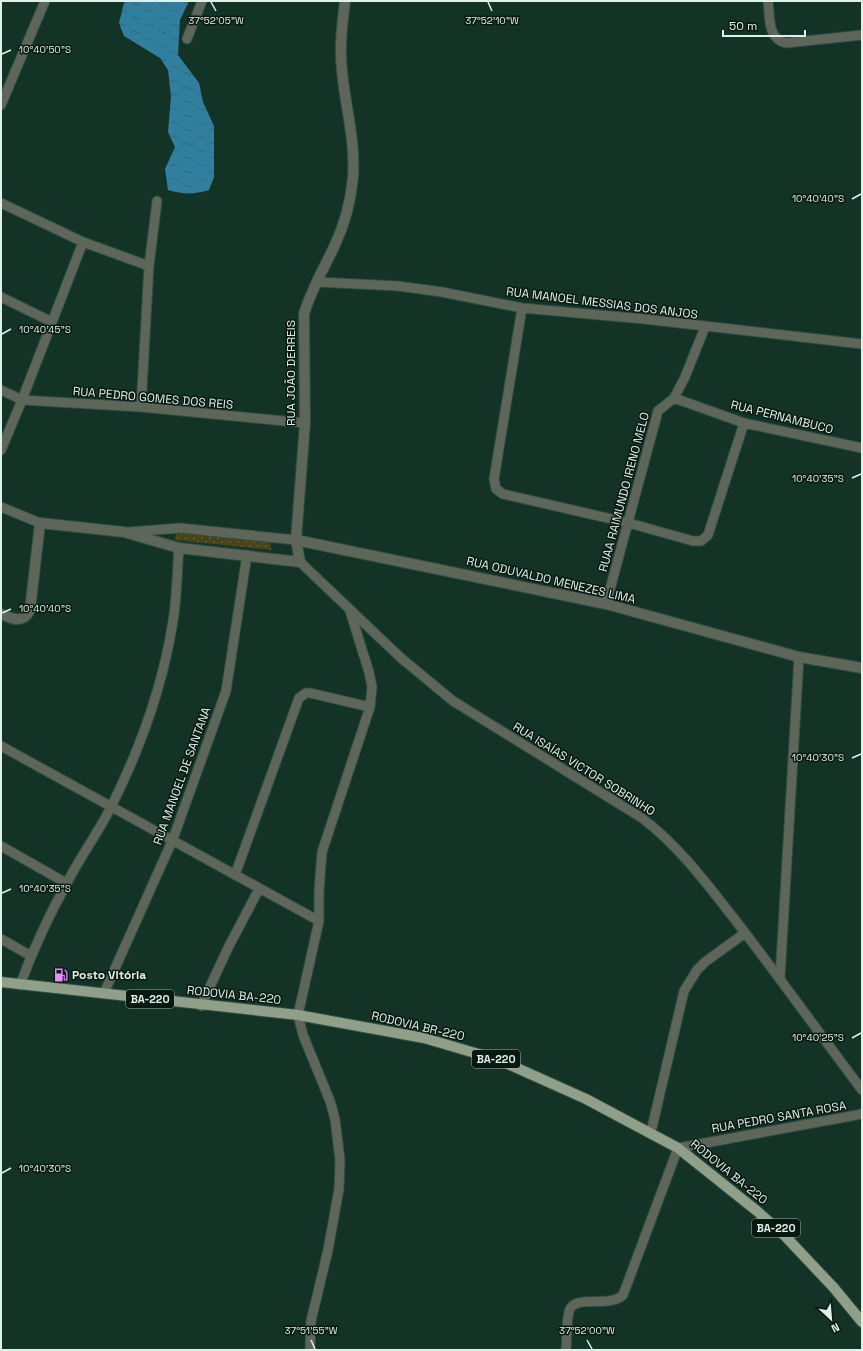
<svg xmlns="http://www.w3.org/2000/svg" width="863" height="1351" font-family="'Space Grotesk',sans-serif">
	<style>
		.grass { fill: url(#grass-dots) }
		.water { fill: url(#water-ripples) }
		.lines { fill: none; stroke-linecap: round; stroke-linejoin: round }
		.minor-casing { stroke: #304e42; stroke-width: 11 }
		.tertiary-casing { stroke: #304e42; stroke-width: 12 }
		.primary-casing { stroke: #304e42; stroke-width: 12 }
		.minor { stroke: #5e665a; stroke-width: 9 }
		.tertiary { stroke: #5e665a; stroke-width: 10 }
		.primary { stroke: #909f88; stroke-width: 10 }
		.ticks { fill: none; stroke: #dff1e8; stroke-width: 1.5 }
		.labels { text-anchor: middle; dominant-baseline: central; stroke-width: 3; stroke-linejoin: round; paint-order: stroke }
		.shield { fill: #0a1812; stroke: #9fb0a8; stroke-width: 1 }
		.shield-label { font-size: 11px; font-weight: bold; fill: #dff1e8 }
		.street-label { font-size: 12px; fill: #dff1e8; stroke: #0a1812 }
		.poi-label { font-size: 12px; font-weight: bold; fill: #dff1e8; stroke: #0a1812; text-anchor: start }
		.ticks-label { font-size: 10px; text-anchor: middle; fill: #dff1e8; stroke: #0a1812; stroke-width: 3; stroke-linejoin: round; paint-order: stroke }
	</style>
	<defs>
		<pattern id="grass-dots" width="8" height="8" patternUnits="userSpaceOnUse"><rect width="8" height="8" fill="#484417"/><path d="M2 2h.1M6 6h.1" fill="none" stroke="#625f39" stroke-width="1.8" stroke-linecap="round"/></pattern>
		<pattern id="water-ripples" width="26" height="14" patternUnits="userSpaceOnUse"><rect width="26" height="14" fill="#317f9e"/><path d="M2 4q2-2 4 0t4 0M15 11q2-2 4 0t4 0" fill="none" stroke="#396676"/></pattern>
	</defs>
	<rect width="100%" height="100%" fill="#133327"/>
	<!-- grass -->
	<path class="grass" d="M176,533l95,9v8l-96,-10z"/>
	<!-- water -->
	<path class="water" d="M127,1h62l-9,19 -2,35 21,28 4,19 11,24v51l-5,13c-16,5 -26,4 -41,0l-3,-21 10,-22 -7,-15 3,-35 -3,-27 -8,-12 -36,-22 -5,-13 5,-20z"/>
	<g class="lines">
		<!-- minor casing -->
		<g class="minor-casing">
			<path id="minor" d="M768,1c2,15 -1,38 18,42l76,-8
				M187,39l15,-38
				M1,105l44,-104
				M1,203l82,39 66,24
				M317,282l81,4 44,6 80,16 122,11 218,25
				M1,297l51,25
				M522,308l-28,171 2,10 7,5 126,29 64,18h8l7,-6 36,-112
				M1,390l21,10 119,7 164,16
				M674,398l70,25 118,25
				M141,407l8,-141 8,-65
				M1,450l21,-50 61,-158
				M1,507l39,16
				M128,532l52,-4 116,12
				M300,562l101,96 52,43 189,117c38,29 65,66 94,103 43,56 84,113 126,169
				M606,604l52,-193 16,-13 11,-21 20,-50
				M1,746l318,175
				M1,846l65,37
				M235,875l64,-177 7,-5h4l60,14
				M1,939l30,17
				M780,978l19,-321
				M20,985c13,-35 29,-70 47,-102 13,-26 31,-50 44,-76 29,-58 52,-122 62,-186 4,-24 4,-49 6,-73
				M104,993l69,-154 53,-148 21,-136
				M201,1006l27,-58 31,-59
				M651,1132l33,-141 13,-21 8,-8 40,-29
				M310,1350l1,-29 17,-71 11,-61 1,-29 -5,-41 -5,-18 -27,-66 -5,-20 21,-94v-30l3,-39 48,-145 2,-20 -3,-15 -19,-61
				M566,1350c1,-10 0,-33 4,-41 7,-14 40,-1 53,-14l55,-147 184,-34"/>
		</g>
		<!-- tertiary casing -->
		<g class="tertiary-casing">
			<path id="tertiary" d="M296,540l310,64 193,53 63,11
				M1,614c11,5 22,10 29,-4l10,-87 84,9 55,16 121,14 -4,-22 9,-117 -1,-109c7,-24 19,-44 30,-67 10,-21 17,-47 19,-70 3,-41 -11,-81 -12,-121 -1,-18 2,-37 4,-55"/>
		</g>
		<!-- primary casing -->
		<g class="primary-casing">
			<path id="primary" d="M1,982l297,33 126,23 75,22 87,39 92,49 79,63 28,25 49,52 28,34"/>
		</g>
		<!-- minor -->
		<use href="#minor" class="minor"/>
		<!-- tertiary -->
		<use href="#tertiary" class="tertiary"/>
		<!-- primary -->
		<use href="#primary" class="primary"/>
	</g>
	<!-- ticks -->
	<path class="ticks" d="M211,2l5,9M488,2l4,9M2,54l9,-4M852,199l9,-5M2,334l9,-5M852,478l9,-4M2,613l9,-4M852,758l9,-4M2,893l9,-4M852,1038l9,-5M2,1173l9,-5M311,1340l4,9M587,1340l5,9"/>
	<!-- icons -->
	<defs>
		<g id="fuel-bare" transform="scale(1.08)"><path d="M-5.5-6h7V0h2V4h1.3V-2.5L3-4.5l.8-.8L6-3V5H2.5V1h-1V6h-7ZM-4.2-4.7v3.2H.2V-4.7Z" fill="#ea8dfd" stroke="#0a1812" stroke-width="2.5" paint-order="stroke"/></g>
	</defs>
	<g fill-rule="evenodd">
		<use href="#fuel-bare" x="61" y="975"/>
	</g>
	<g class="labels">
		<!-- shield labels -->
		<g class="shield">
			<rect x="126" y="990" width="48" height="18" rx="3"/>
			<rect x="472" y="1050" width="48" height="18" rx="3"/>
			<rect x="752" y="1219" width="48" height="18" rx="3"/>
		</g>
		<g class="shield-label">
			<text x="150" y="999">BA-220</text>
			<text x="496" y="1059">BA-220</text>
			<text x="776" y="1228">BA-220</text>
		</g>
		<!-- street labels -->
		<g class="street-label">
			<text transform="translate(602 303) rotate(7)">RUA MANOEL MESSIAS DOS ANJOS</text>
			<text transform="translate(291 373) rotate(-90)">RUA JOÃO DERREIS</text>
			<text transform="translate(153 398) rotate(5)">RUA PEDRO GOMES DOS REIS</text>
			<text transform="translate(782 417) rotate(14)">RUA PERNAMBUCO</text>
			<text transform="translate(624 492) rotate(-75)">RUAA RAIMUNDO IRENO MELO</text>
			<text transform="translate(551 580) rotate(13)">RUA ODUVALDO MENEZES LIMA</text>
			<text transform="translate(584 769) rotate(32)">RUA ISAÍAS VICTOR SOBRINHO</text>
			<text transform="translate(182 776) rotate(-70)">RUA MANOEL DE SANTANA</text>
			<text transform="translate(234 995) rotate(6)">RODOVIA BA-220</text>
			<text transform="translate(418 1026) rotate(13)">RODOVIA BR-220</text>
			<text transform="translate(779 1117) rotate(-10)">RUA PEDRO SANTA ROSA</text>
			<text transform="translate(729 1172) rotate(39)">RODOVIA BA-220</text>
		</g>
		<!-- poi labels -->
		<g class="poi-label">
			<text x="72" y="975">Posto Vitória</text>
		</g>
	</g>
	<g class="ticks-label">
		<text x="216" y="24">37°52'05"W</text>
		<text x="492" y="24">37°52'10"W</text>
		<text x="45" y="53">10°40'50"S</text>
		<text x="818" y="202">10°40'40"S</text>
		<text x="45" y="333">10°40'45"S</text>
		<text x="818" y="482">10°40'35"S</text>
		<text x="45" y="612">10°40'40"S</text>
		<text x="818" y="761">10°40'30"S</text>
		<text x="45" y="892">10°40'35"S</text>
		<text x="818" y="1041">10°40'25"S</text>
		<text x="45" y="1172">10°40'30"S</text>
		<text x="311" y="1334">37°51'55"W</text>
		<text x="587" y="1334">37°52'00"W</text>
	</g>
	<!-- border -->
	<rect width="863" height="1351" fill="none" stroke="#dff1e8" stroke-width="4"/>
	<!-- north arrow -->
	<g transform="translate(831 1319) rotate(154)" stroke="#0a1812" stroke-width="3" paint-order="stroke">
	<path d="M0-3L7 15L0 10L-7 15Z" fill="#dff1e8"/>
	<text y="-6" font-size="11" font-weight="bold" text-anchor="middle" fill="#dff1e8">N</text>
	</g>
	<!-- scale -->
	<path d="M723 30v6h82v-6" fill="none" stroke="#dff1e8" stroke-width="2"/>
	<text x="729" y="30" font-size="12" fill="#dff1e8" stroke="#0a1812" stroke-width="3" paint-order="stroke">50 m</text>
</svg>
